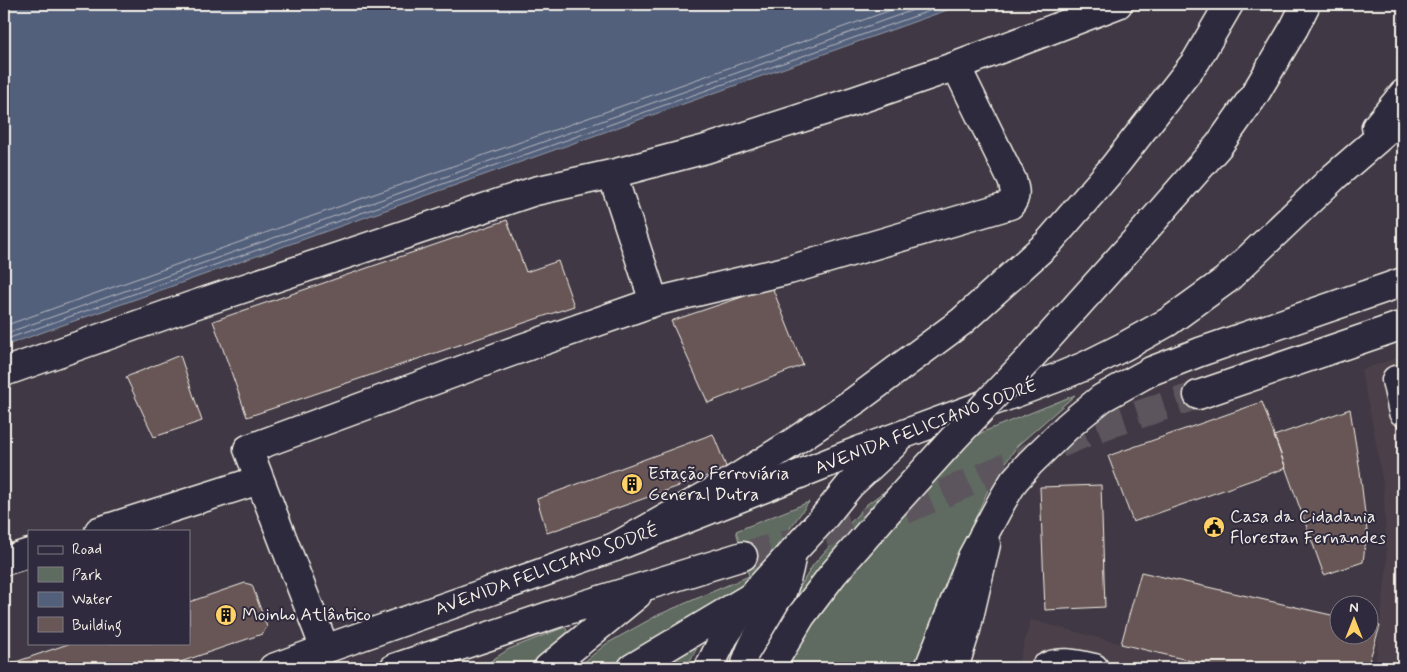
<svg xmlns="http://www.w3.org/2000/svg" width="1407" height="672" font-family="Mynerve,sans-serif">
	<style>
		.built { fill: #4c4149 }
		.green { fill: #5e6b61; stroke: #a9aea4 }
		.water { fill: #53607c; stroke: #939aa7 }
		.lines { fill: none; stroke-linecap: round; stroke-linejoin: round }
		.shore { stroke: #b4b7bd; stroke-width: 1 }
		.building { fill: #685756; stroke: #f4f1e8 }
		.major-tunnel { stroke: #5b545d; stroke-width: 28; stroke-dasharray: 28 14; stroke-linecap: butt }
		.minor-casing { stroke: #f4f1e8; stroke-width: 31 }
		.major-casing { stroke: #f4f1e8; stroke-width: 31 }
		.highway-casing { stroke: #f4f1e8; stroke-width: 31 }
		.minor { stroke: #2f2a3d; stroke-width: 28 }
		.major { stroke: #2f2a3d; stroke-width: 28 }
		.highway { stroke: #2f2a3d; stroke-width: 28 }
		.highway-bridge-casing { stroke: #f4f1e8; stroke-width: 31; stroke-linecap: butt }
		.highway-bridge { stroke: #2f2a3d; stroke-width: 28 }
		.labels { text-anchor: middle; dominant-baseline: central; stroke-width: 4; stroke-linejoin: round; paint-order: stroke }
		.street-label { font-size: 18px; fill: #f4f1e8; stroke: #2f2a3d }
		.poi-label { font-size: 18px; fill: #f4f1e8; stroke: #2f2a3d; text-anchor: start }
	</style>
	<rect width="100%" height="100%" fill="#403844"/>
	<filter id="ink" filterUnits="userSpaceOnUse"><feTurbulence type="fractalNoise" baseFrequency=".02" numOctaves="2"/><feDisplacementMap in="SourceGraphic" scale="10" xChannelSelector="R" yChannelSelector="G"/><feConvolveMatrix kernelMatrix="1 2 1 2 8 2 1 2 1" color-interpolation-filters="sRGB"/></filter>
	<g filter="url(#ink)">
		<!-- built -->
		<path class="built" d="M1403,356v312h-28l12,-102 -3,-77 -11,-63 -12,-56z
			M1031,620l90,24 99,24h-209l9,-10z"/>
		<!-- green -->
		<path class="green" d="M1075,395l-58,51 -28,42 -42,92 -34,88h-143l6,-41 37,-62 53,-60 47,-35 70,-38z
			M809,502l-56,77 -44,47 -23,42h-109l29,-24 52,-29 91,-39 -13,-45z
			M565,627l3,5 -41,36h-47l29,-19z"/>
		<!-- water -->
		<path class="water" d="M4,4h960l-960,342z"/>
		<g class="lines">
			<!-- shore -->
			<path class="shore" d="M4,326l904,-322
				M4,334l926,-330
				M4,340l945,-336"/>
		</g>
		<!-- building -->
		<path class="building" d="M507,220l19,52 32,-11 16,45 -327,111 -34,-96z
			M772,287l31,78 -95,38 -37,-82z
			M180,355l22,66 -48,16 -28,-60z
			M1262,402l24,66 -153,54 -25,-66z
			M1350,409l10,62 7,60 -4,31 -39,13 -50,-139z
			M713,434l14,35 -180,64 -10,-34z
			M1101,485l4,122 -60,3 -5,-123z
			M1141,572l199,45v17h30v-11l10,3 -13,42h-147l-99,-24z
			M245,583l7,2 15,42 -5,7 -99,34h-159v-2l67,-23h118v-41z"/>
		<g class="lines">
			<!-- major-tunnel -->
			<path class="major-tunnel" d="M743,556l155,-43 197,-84 103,-34"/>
			<!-- minor casing -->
			<g class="minor-casing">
				<path id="minor" d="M612,174l42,128
					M4,372l187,-66 344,-115 77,-17 94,-25 151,-49 99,-34 162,-62
					M1396,380l7,32
					M99,531l160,-51
					M4,561l25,-8
					M325,649l-77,-200 260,-96 146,-51 135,-32 221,-65c7,-8 5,-15 2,-25l-56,-114
					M632,668l119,-71
					M1045,668c13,-9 35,-3 49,0"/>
			</g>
			<!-- major casing -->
			<g class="major-casing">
				<path id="major" d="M1376,127l27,-33
					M1198,395l205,-70
					M273,668l52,-19 290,-102 243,-96 198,-73 29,-12 38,-19 45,-25 58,-42 109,-104 68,-59
					M394,668l164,-55 185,-57
					M548,668l89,-73
					M709,668l15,-31 27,-40 70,-76 29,-36 44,-41
					M954,668l12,-38 20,-86"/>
			</g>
			<!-- highway casing -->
			<g class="highway-casing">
				<path id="highway" d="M615,547l112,-63 62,-39 67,-45 105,-78 87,-79 64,-74 84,-108 33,-57
					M745,668c5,-24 20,-41 31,-63 9,-16 13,-34 16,-52
					M929,668l43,-111 30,-56 12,-20 16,-18 37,-36 14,-12 21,-17 49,-27 49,-19 203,-70"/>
			</g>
			<!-- minor -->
			<use href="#minor" class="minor"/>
			<!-- major -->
			<use href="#major" class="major"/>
			<!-- highway -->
			<use href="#highway" class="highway"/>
			<!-- highway-bridge casing -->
			<g class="highway-bridge-casing">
				<path id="highway-bridge" d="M770,668l31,-52 32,-42 54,-62 66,-73 78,-82 114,-127 74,-85 36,-51 39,-66 12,-24"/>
			</g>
			<!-- highway-bridge -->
			<use href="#highway-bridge" class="highway-bridge"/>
		</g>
	</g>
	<!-- icons -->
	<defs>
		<g id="building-disc" transform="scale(1.125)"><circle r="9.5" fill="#ffd166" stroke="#2f2a3d"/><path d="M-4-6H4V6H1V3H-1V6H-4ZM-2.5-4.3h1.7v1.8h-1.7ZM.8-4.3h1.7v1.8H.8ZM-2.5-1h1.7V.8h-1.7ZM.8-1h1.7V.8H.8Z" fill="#111"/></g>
		<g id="civic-disc" transform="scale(1.125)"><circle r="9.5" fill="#ffd166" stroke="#2f2a3d"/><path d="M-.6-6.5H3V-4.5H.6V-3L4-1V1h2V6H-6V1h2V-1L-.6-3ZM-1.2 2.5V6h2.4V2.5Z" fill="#111"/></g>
	</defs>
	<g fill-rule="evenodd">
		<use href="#building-disc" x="632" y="484"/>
		<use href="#civic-disc" x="1214" y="527"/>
		<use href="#building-disc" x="226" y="615"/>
	</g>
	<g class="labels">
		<!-- street labels -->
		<g class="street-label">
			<text transform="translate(926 427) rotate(-21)">AVENIDA FELICIANO SODRÉ</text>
			<text transform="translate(547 570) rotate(-20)">AVENIDA FELICIANO SODRÉ</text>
		</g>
		<!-- poi labels -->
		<g class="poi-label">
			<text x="648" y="474">Estação Ferroviária<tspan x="648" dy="21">General Dutra</tspan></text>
			<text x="1230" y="517">Casa da Cidadania<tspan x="1230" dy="21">Florestan Fernandes</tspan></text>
			<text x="242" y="615">Moinho Atlântico</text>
		</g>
	</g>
	<!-- margin -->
	<rect width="1407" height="672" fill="none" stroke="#2f2a3d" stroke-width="20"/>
	<rect x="10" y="10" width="1387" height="652" fill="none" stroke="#f4f1e8" stroke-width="2" filter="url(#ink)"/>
	<!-- legend -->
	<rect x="28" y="530" width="162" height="115" fill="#2f2a3d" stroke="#7e7a81"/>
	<rect x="38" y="546" width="25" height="8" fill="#2f2a3d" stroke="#7e7a81"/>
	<text x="72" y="554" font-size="15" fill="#f4f1e8">Road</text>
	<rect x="38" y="567" width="25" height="15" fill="#5e6b61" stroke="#7e7a81"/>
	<text x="72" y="580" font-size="15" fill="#f4f1e8">Park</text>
	<rect x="38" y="592" width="25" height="15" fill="#53607c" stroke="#7e7a81"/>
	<text x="72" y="604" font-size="15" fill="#f4f1e8">Water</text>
	<rect x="38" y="617" width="25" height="15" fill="#685756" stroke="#7e7a81"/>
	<text x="72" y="630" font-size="15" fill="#f4f1e8">Building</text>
	<!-- north arrow -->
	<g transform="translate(1354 620)"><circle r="24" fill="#2f2a3d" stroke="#7e7a81"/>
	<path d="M0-4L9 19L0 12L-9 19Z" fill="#ffd166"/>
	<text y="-8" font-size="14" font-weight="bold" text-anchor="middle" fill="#f4f1e8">N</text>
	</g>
</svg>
